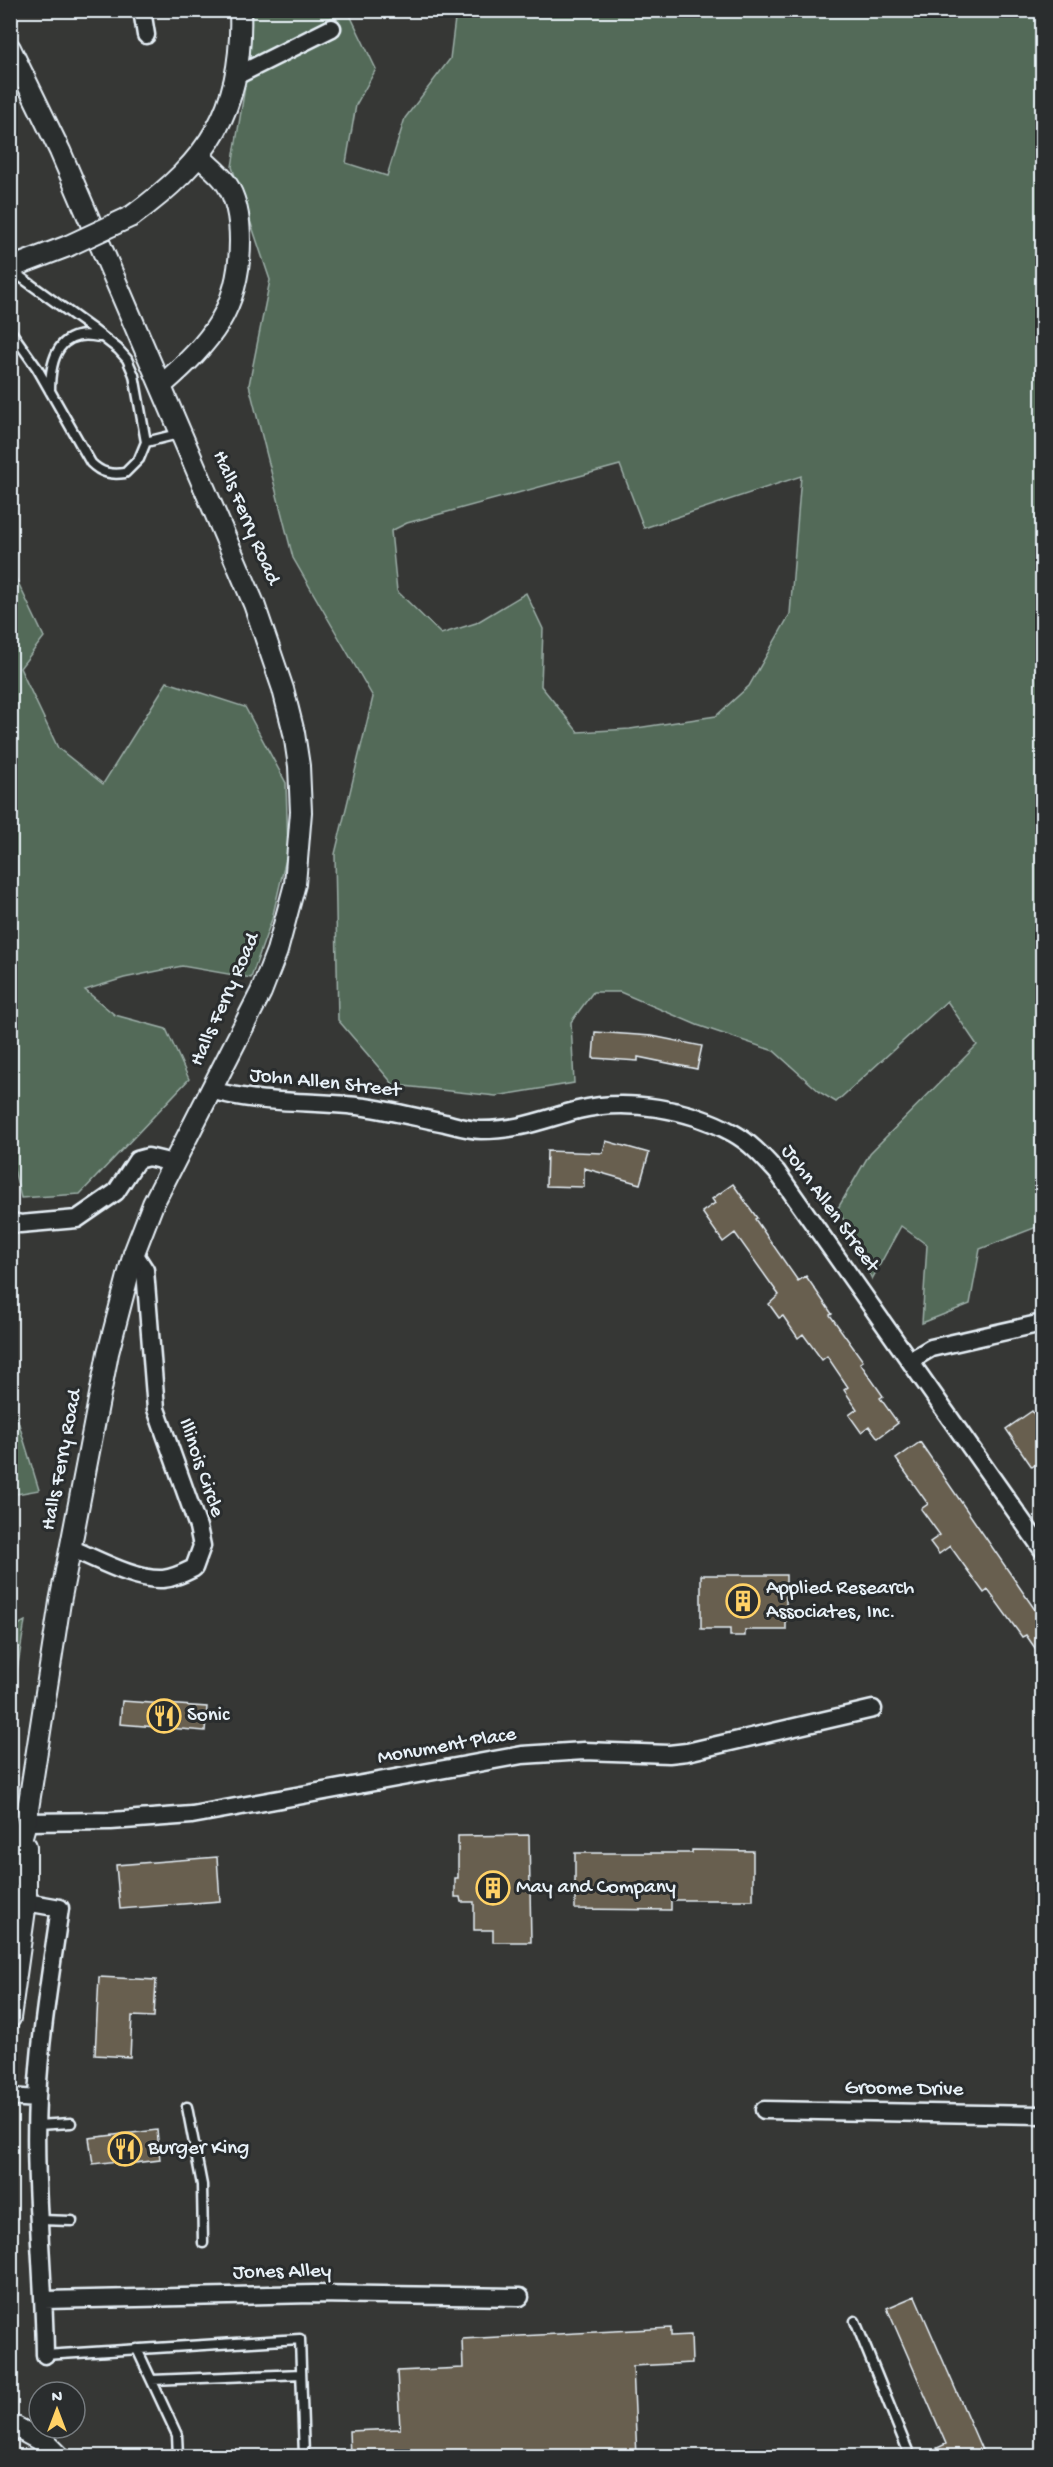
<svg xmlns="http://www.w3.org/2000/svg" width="1053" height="2467" font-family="'Gochi Hand',sans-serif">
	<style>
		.green { fill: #526b59; stroke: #9daea8; stroke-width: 1.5; fill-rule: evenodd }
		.building { fill: #685f50; stroke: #e8f1f8; stroke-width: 1.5 }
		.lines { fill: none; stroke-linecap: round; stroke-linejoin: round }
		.service-casing { stroke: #e8f1f8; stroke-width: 13 }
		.minor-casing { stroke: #e8f1f8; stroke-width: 21 }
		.tertiary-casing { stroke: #e8f1f8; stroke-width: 24 }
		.service { stroke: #2a2d2e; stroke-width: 8 }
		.minor { stroke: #2a2d2e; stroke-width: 16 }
		.tertiary { stroke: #2a2d2e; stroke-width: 20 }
		.tertiary-bridge-casing { stroke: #e8f1f8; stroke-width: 24; stroke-linecap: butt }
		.tertiary-bridge { stroke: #2a2d2e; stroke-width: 20 }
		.labels { text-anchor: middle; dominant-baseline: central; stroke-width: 6; stroke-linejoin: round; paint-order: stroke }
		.street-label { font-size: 21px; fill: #e8f1f8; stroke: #2a2d2e }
		.poi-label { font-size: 21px; fill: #e8f1f8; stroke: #2a2d2e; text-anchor: start }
	</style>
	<rect width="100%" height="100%" fill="#363735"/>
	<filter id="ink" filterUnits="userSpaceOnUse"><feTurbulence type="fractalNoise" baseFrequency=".0167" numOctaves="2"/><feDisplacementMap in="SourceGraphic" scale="12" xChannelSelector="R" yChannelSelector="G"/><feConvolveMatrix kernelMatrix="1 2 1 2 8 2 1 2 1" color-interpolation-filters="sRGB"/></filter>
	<g filter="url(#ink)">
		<!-- green -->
		<path class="green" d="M252,11h96l28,58 -20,36 -10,58 41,13 18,-58 45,-59 6,-48h586v1214l-62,24 -10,55 -48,19 5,-78 -26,-19 -29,53 -34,-71 32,-55 107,-108 -30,-44 -111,101 -15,-9 -47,-42 -77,-26 -77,-33h-27l-22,30 3,61 -78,13 -102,-11 -56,-65 -3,-166 38,-157 -80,-139 -44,-173 21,-105 -38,-113 18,-111zM620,465l24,63 157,-52 -11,138 -41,72 -33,30 -86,13 -52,3 -37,-46 2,-57 -17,-36 -50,30 -35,11 -44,-43 -6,-60 16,-8z
			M13,572l31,65 -24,31 38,80 45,36 64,-102 78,25 41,76 2,67 -16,69 -21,59 -69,-12 -58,12 -39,12 30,25 51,14 23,50 -109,115 -59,4 -11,-45v-579z
			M11,1398l28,92 -28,5h-1z
			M25,1621l-14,87v-79z"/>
		<!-- building -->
		<path class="building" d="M595,1032l57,4 50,10 -5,23 -59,-12v4l-45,-3z
			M606,1141l43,12 -9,31 -56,-16v19l-38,-1 1,-35 56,2z
			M733,1184l24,34 -2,1 43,62 8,-5 26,38 -2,1 33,46 -3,2 23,33 -3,2 18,25 -20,15 -9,-12 -8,6 -12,-17 8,-6 -13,-19 4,-3 -21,-31 -5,4 -19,-26 -5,4 -15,-22 -4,2 -10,-14 10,-9 -44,-62 -12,9 -21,-30 13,-9 -3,-4z
			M1032,1411l10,15v34l-10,7 -26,-38z
			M920,1442l122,178v38l-16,-23 -4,2 -34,-47 -4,3 -34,-47 -11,8 -9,-12 10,-7 -19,-26 7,-5 -32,-45z
			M701,1575h85v55h-41v6h-15v-7h-29z
			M122,1701l85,6 -2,24 -85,-7z
			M529,1835l2,107h-38v-12h-19v-28h-13l-1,-5h-5v-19h3v-42z
			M692,1850l61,1v49h-82v10l-96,-1v-56h117z
			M217,1857l3,44 -100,8 -4,-44z
			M99,1977l57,3 -2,37 -22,-1 -2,41 -35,-2z
			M157,2130l3,30 -42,5v-4l-25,3 -4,-26z
			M915,2296l70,161h-67l28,-13 -59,-136z
			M671,2328v8l20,-1 1,28 -59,3 4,91h-287l-1,-26 51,-2 -3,-58 66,-3 -1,-29z"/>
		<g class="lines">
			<!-- service casing -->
			<g class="service-casing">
				<path id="service" d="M11,270l80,58 27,21 9,10 7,16 12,67
					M10,330l27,38 54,95c10,10 20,12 34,10l14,-14 7,-17 36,-9
					M50,391c0,-33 9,-63 49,-54
					M187,2107l15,78 1,58
					M37,2125l34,-2
					M40,2220l32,1
					M855,2321l55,135
					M137,2349l40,86 1,21
					M45,2355l255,-16 4,117
					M152,2380l149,-6"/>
			</g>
			<!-- minor casing -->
			<g class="minor-casing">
				<path id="minor" d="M142,10l4,25
					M236,76l96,-48
					M211,1090c50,15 103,10 154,17 27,4 54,11 80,16 12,3 24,7 36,7 40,0 60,-10 97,-20 49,-12 112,-1 155,23 18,10 31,25 44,39l265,377
					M10,1221l10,3 57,-5 39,-27 21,-32 11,-3 25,6
					M911,1360l20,-12 111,-25
					M70,1548c25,10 66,33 93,31 11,-1 21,-6 31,-11l8,-22 -4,-19 -42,-118 -11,-139 -11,-17
					M26,1822l85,-1 81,-6 330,-60 62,-4 85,3 18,-2 186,-43
					M26,1902l34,6c-9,63 -20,127 -23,191 -4,85 7,171 8,256
					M10,2097l27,2
					M764,2110l278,5
					M44,2300l270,-6 206,3"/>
			</g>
			<!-- tertiary casing -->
			<g class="tertiary-casing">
				<path id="tertiary" d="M10,48l50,103 194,453 29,85 11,44 5,33 2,46 -6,72 -18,67 -16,41 -108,212 -19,49 -26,100 -48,249 -34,220 -16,56
					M132,216c77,-56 112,-107 108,-206
					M10,268l58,-22
					M162,385c49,-43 78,-76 78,-144 0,-19 -3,-42 -14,-58 -7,-10 -18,-18 -26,-26
					M10,2018l16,-116v-56
					M10,2424l37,20 12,12"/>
			</g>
			<!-- service -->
			<use href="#service" class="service"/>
			<!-- minor -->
			<use href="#minor" class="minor"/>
			<!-- tertiary -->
			<use href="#tertiary" class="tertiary"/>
			<!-- tertiary-bridge casing -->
			<g class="tertiary-bridge-casing">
				<path id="tertiary-bridge" d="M68,246l64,-30"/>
			</g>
			<!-- tertiary-bridge -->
			<use href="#tertiary-bridge" class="tertiary-bridge"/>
		</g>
	</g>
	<!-- icons -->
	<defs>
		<g id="building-ring" transform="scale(1.725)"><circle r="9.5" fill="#2a2d2e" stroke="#ffd166" stroke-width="1.5"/><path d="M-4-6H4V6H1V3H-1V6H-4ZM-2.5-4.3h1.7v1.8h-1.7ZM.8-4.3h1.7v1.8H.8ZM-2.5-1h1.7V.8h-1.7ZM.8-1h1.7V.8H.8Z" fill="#ffd166"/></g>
		<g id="restaurant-ring" transform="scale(1.725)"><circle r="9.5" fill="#2a2d2e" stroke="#ffd166" stroke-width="1.5"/><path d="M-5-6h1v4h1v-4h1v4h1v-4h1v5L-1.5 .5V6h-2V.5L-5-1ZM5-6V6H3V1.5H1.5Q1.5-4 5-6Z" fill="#ffd166"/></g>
	</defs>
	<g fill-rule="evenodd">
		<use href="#building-ring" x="743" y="1601"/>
		<use href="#restaurant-ring" x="164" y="1716"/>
		<use href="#building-ring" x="493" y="1888"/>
		<use href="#restaurant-ring" x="125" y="2149"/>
	</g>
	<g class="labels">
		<!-- street labels -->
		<g class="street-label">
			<text transform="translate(245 518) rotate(67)">Halls Ferry Road</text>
			<text transform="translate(226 1000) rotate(-66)">Halls Ferry Road</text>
			<text transform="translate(325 1084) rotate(6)">John Allen Street</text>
			<text transform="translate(829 1209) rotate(54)">John Allen Street</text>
			<text transform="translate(63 1460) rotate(-79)">Halls Ferry Road</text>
			<text transform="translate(200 1468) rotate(71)">Illinois Circle</text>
			<text transform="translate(447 1747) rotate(-10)">Monument Place</text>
			<text transform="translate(904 2090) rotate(1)">Groome Drive</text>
			<text transform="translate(282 2273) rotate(-1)">Jones Alley</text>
		</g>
		<!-- poi labels -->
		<g class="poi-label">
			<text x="766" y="1589">Applied Research<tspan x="766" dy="24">Associates, Inc.</tspan></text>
			<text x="187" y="1716">Sonic</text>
			<text x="516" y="1888">May and Company</text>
			<text x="148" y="2149">Burger King</text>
		</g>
	</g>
	<!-- margin -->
	<rect width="1053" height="2467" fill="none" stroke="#2a2d2e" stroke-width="36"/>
	<rect x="18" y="18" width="1017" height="2431" fill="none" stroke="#e8f1f8" stroke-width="2" filter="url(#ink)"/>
	<!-- north arrow -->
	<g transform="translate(57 2410)"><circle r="28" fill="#2a2d2e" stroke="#767b7f" stroke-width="1.5"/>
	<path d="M0-4.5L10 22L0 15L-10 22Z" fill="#ffd166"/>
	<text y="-9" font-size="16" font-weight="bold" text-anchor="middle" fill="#e8f1f8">N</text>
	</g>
</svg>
